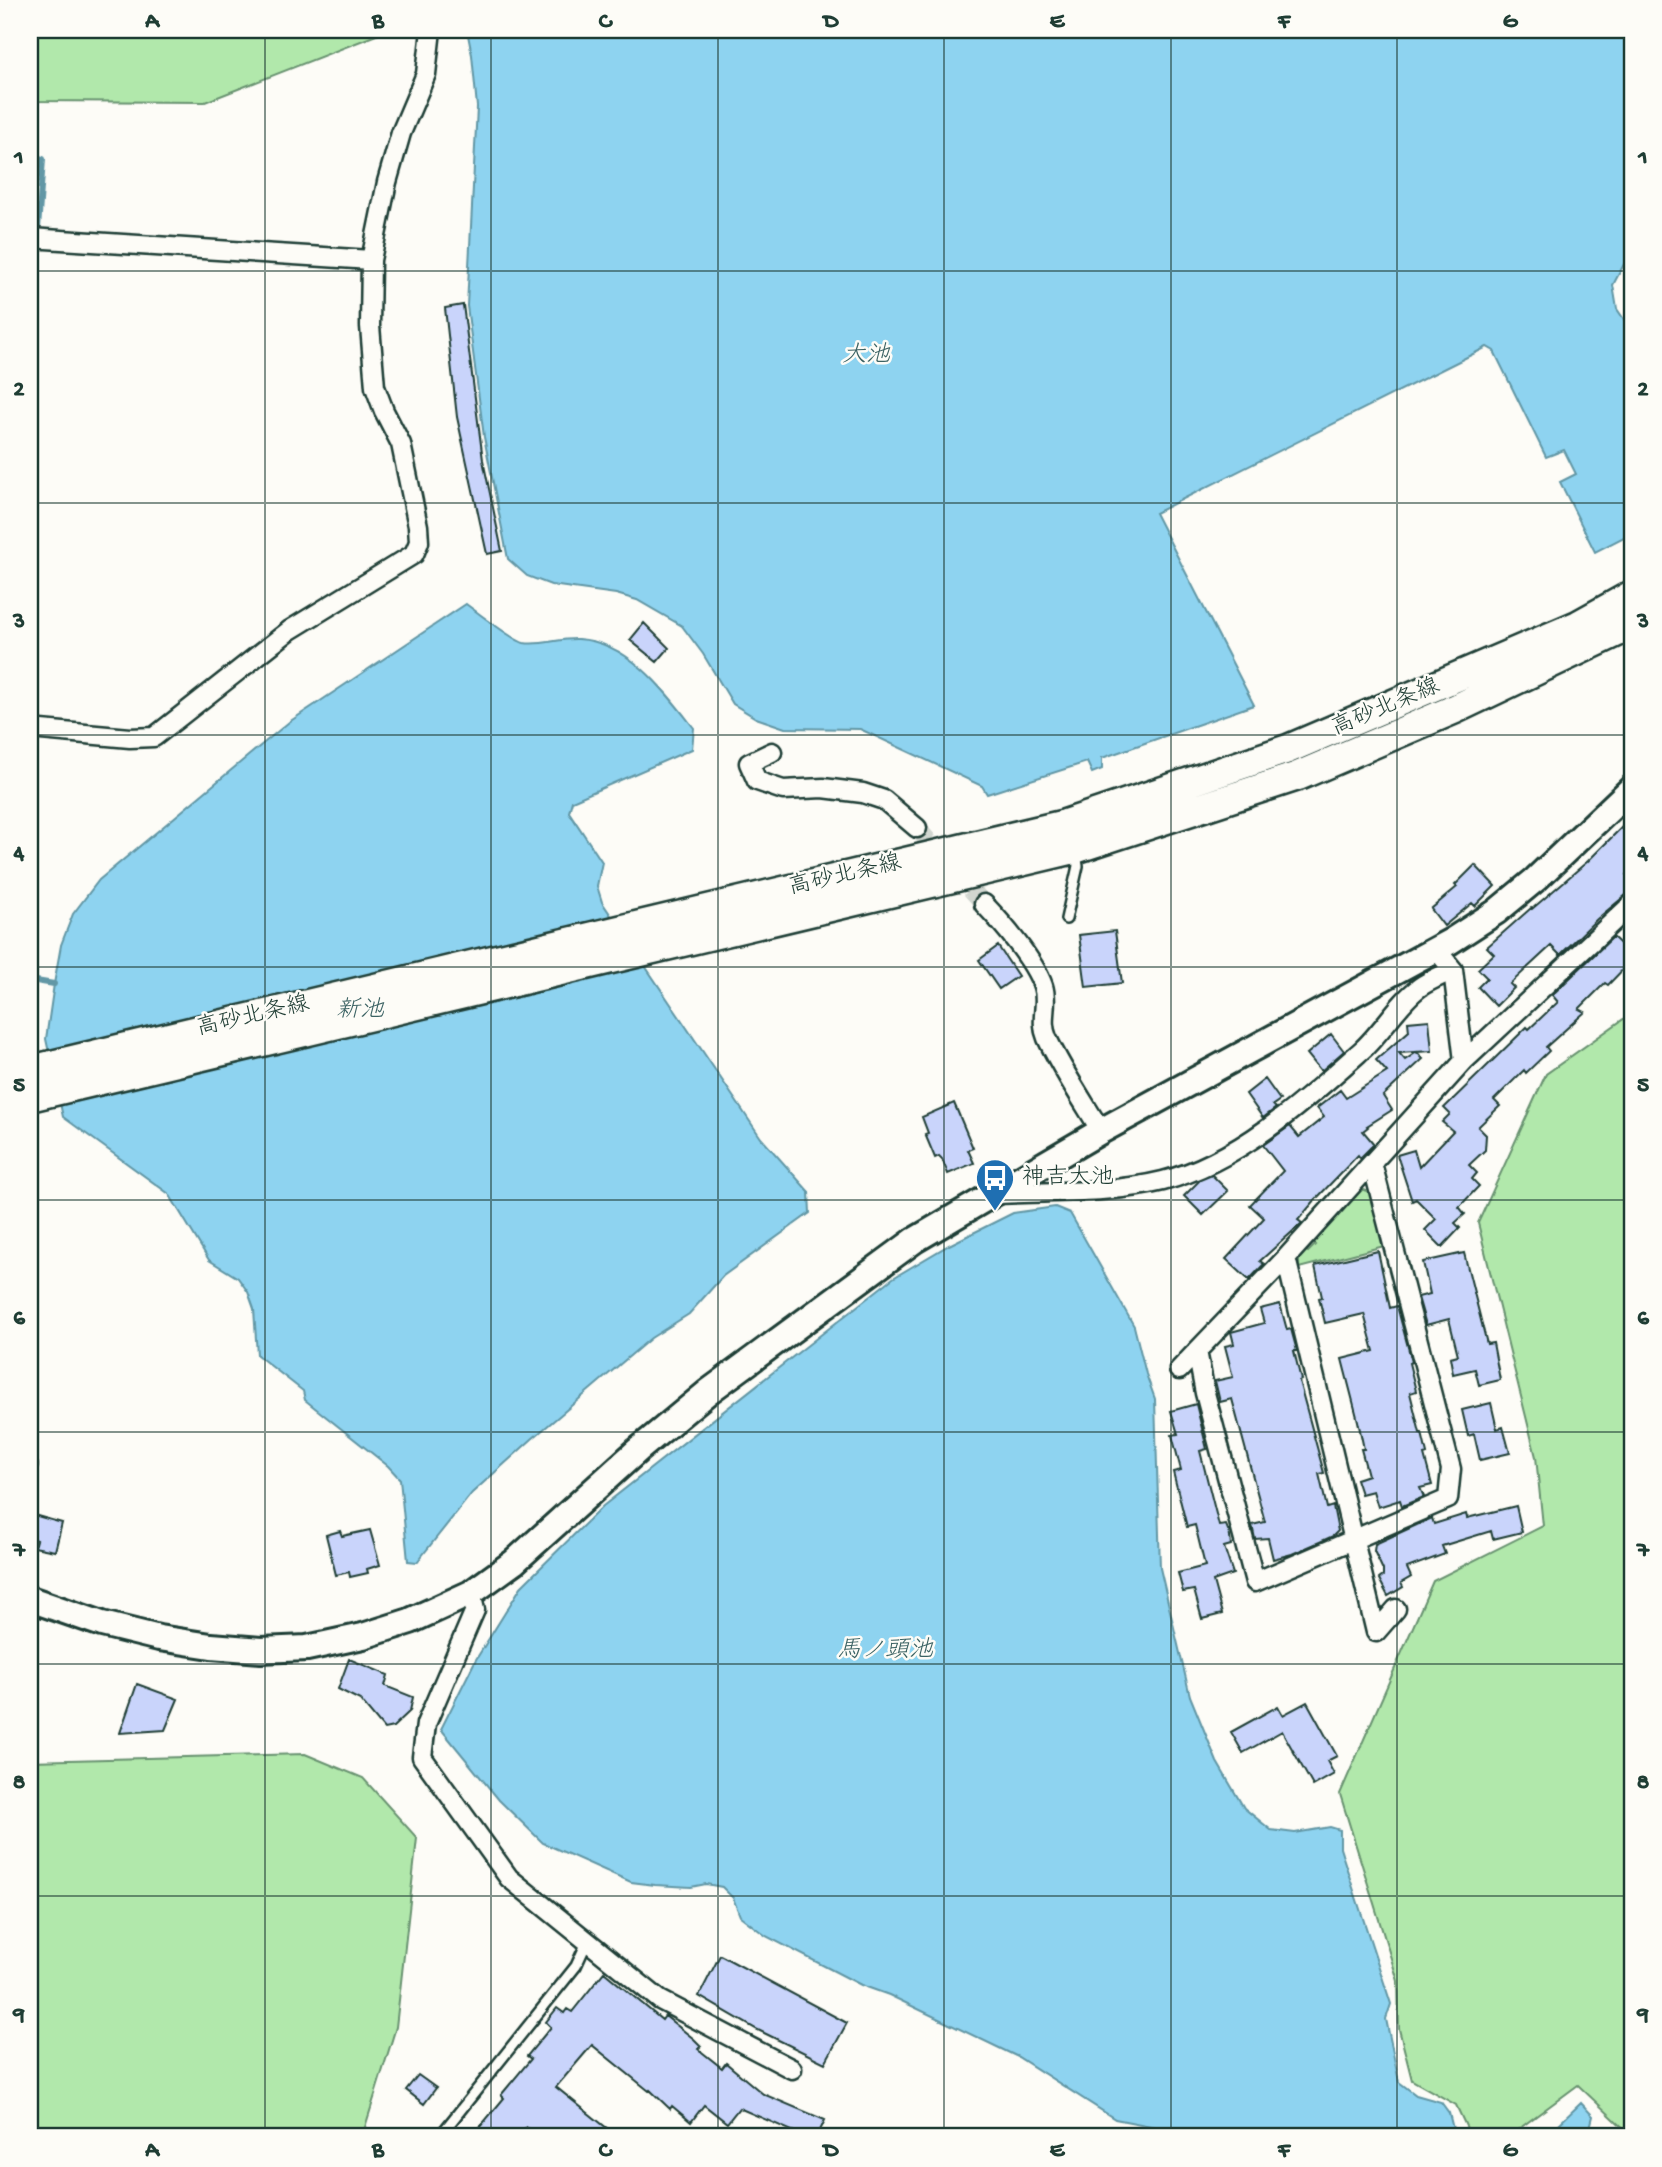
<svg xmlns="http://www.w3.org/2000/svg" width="1662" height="2167" font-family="'Gochi Hand','Klee One',sans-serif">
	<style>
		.green { fill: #b1e8ab; stroke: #689270; stroke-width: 2 }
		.water { fill: #8ed3f0; stroke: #6297a5; stroke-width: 2 }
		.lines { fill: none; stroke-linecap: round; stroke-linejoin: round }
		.stream { stroke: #6297a5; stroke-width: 6 }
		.building { fill: #c9d4fb; stroke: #1f3d34; stroke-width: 2 }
		.street-tunnel { stroke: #d1d6d0; stroke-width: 18; stroke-dasharray: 18 9; stroke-linecap: butt }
		.lane-casing { stroke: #1f3d34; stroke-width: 14 }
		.street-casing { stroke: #1f3d34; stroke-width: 23 }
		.secondary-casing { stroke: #1f3d34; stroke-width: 30 }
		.primary-casing { stroke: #1f3d34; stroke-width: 33 }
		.lane { stroke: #fdfcf7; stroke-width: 9 }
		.street { stroke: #fdfcf7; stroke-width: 18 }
		.secondary { stroke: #fdfcf7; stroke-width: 24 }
		.primary { stroke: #fdfcf7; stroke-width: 28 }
		.grid { fill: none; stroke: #1f3d34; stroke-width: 2; stroke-opacity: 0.55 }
		.labels { text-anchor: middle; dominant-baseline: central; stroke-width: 5; stroke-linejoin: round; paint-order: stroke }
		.street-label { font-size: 23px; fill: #1f3d34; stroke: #fdfcf7 }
		.poi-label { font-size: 23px; fill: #1f3d34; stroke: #fdfcf7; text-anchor: start }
		.water-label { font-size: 24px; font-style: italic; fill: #3b6263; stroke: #fdfcf7 }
		.neatline { fill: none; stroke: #1f3d34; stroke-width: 2.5 }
		.grid-label { font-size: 23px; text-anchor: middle; font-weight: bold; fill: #1f3d34 }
	</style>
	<rect width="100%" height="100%" fill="#fdfcf7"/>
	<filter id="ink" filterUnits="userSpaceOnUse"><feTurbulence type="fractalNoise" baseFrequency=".0143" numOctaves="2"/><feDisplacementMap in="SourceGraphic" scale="14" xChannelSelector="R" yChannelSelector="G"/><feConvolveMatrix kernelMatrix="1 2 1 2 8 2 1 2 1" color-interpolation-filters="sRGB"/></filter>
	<g filter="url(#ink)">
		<!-- green -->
		<path class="green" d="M30,30h359l-184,72 -175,-1z
			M1632,1013v1123l-54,-51 -70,52h-37l-15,-32 -44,-25 -13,-51 -1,-48 -58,-187 93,-213 110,-55 -7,-69 -58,-234 68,-149z
			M1359,1188l15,6 14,51 -89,23v-14l4,-5 5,3 7,-7 -4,-4z
			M305,1754l58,24 54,60 -21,189 -34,110h-332v-376z
			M668,2130l103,1 23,6h-136z"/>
		<!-- water -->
		<path class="water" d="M467,30h1165v219l-19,36 4,24 15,22v202l-37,19 -35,-70 16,-8 -12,-24 -18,7 -52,-106 -7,-4 -332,166 99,192 -152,53v11l-10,4 -5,-11 -100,32 -5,-8 -122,-57 -75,-1 -29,-10 -23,-14 -30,-50 -21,-28 -45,-26 -21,-6 -65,-9 -24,-9 -19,-17 -24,-122 -17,-131 10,-199 -5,-52z
			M466,604c11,8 48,37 58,39 17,3 36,-5 54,-4 51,3 87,52 116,89l-2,21 -120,52 -3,11 33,50 -5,24 5,16 159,236 48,54 1,21 -87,63 -34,38 -38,24 -119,101 -60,54 -55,69 -9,-1 -8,-82 -12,-13 -83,-66 -2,-9 -46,-36 -3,-46 -6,-17 -10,-14 -29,-18 -40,-66 -106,-77 -17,-78 8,-55 7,-39 12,-31 26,-34 190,-158z
			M1055,1207l15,6 64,113 12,48 9,25 5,169 30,128 27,66 27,46 27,22 24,3 35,-6 10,3v18l51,156 -5,15 13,63 17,13 25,7 8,11 6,24h-270l-19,-8 -51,-10 -97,-62 -129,-62 -28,-10 -95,-49 -26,-20 -7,-18 -11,-11 -16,-3 -15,3 -36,-2 -24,-3 -88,-39 -44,-43 -58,-71 34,-68 46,-74 82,-81 290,-228 56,-33 64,-32z
			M1581,2103l12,13 -4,16 -19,-1 -8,6h-25l21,-12z"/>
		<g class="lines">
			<!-- stream -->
			<path class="stream" d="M30,156l13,3 -13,182
				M30,980l24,4"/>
		</g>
		<!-- building -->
		<path class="building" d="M463,305l20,155 19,91 -15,3 -30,-137 -12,-109z
			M644,623l25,25 -12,14 -27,-22z
			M1632,817v52l-5,6 5,5v10l-35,29 -37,36 -9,-9 -41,38 4,4 -18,18 -18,-19 9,-9 -9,-9 16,-15 -7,-7 44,-39 1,1 56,-48z
			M1475,865l20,21 -20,20 -3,-3 -28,23 -13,-17 26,-22 -2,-2z
			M1115,931l7,52 -36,4 -7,-52z
			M1613,937l19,18v5l-24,25 -3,-2 -26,26 6,3 -39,35 3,4 -23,22 -2,-3 -30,30 6,6 -22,21 8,8 -1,15 -16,15 8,8 -5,6 7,7 -20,21 6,7 -10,9 5,5 -18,19 -17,-17 11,-11 -20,-20 -4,2 -15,-46 17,-5 5,17 34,-36 -11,-9 8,-8 -6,-6 83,-81 2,2 29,-27 -6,-7z
			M998,946l20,30 -19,13 -20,-29z
			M1429,1020l3,31 -33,2 6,7 12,-8 6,7 -40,37 9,14 -25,16 1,1 -5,4 11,13 -14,14 -2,-3 -42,44 -18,21 4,3 -42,38 4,3 -15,16 -23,-21 38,-41 -14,-13 33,-34 -20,-26 27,-19 9,11 25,-20 -7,-9 23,-18 6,8 41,-26 -11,-12 33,-29 -1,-9z
			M1331,1034l13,17 -23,20 -14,-17z
			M1265,1079l15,21 -7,5 3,3 -13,10 -17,-24z
			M954,1103l19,45 -5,2 6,13 -26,11 -6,-15 -3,-3 -4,2 -10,-24 3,-1 -6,-16z
			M1212,1175l16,16 -25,24 -19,-19 16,-16z
			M1378,1251l12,57 7,-2 15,56 -3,1 7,28 -6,2 10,40h2l5,21 -3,1 8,30 -12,3 4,9 -22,9 -2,-6 -22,7 -5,-16 -12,3 -5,-15 12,-4 -7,-26h3l-6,-28 -16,-62 32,-8 -10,-37 -39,9 -6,-25 3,-1 -7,-31z
			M1464,1253l23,91 6,-1 7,37 -21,5 -4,-16 -22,5 -3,-17 8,-2 -9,-36 -23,6 -8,-28 12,-3 -7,-32z
			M1280,1304l7,26 4,-1 6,22h-3l7,29 -2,1 25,92 -5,1 8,34 6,-2 5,25 -5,5 -11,5 -30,13 -19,5 -5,-21 -13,1 -3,-14 13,-3 -33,-123 -12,3 -5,-21 18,-4 -8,-31 9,-2 -3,-12 33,-9 -4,-14z
			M1491,1403l6,26 6,-2 7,26 -30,7 -6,-26 -6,2 -6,-26z
			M1196,1404l11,45 -7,2 19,75 7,-1 2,5h1l2,15 -7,2 9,27 -20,7 9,33 -20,5 -8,-29 -11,2 -5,-19 27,-7 -10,-41 -8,2 -14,-55 8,-2 -9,-35 6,-1 -7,-23z
			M1516,1506l6,26 -29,7 -2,-8 -49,15 3,8 -38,14 4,9 -10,6 2,4 -15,9 -9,-17 4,-3v-6l-9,-19 1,-7 57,-26 2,6 32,-10 1,4z
			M30,1514l32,9 -7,28 -21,-4 2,-7 -6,-2z
			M370,1530l10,35 -13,4 1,4 -18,4 -1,-5 -13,3 -10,-40 14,-4 2,5z
			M349,1659l39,16 -3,11 28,11 -3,14 -17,16 -9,2 -24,-29 -22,-11z
			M137,1684l41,15 -13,31 -45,3z
			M1307,1702l30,54 -10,5 7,13 -21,12 -31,-55 -39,22 -12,-21 47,-26 5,9z
			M720,1955l127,68 -22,40 -69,-34 -57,-33z
			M604,1972l58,48 3,-4 29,23 7,7 -3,3 24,19 4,-5 37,31 62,26 -8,17h-11l-67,-29 -12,15 -23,-18 -13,17 -19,-16 -2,3 -20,-19 -1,1 -57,-46 -36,42 62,50h-79l-13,-10 -9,10h-27l-11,-9 25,-30 -3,-3 30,-36 -4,-3 24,-29 -5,-5 11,-14 7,5 3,-4 5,3z
			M418,2075l18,13 -12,16 -18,-14z"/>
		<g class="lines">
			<!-- street-tunnel -->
			<path class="street-tunnel" d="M917,828l67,76"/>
			<!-- lane casing -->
			<g class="lane-casing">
				<path id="lane" d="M1066,919l12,-53 -2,-12
					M30,1464l2,1
					M439,2137l137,-171 11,-24"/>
			</g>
			<!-- street casing -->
			<g class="street-casing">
				<path id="street" d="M30,238l341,22
					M30,729l100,9 24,-1 136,-107 124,-76 5,-12 -1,-16 -17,-82 -17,-33 -9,-24 -5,-61 1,-66 16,-78 14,-49 25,-59 5,-44
					M772,752l-23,11 8,18 26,9 40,-2 40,5 21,7 33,28
					M984,904c19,20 50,56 59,82 6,18 -4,33 4,52 15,32 36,63 54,93
					M1436,949l17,21 11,91
					M1372,1163l79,306 -3,30 -193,83 -50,-189 -8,-42 89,-93 178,-197 168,-157
					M998,1194c55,-3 112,0 165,-13 75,-19 143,-81 199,-131 20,-18 37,-48 58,-63 10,-7 23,-12 33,-17
					M1286,1258l90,374 20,-23
					M1179,1370l18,-19
					M471,1593l4,17 -49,114 -4,33 87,121 151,122 132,69"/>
			</g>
			<!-- secondary casing -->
			<g class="secondary-casing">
				<path id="secondary" d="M30,1599l72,25 57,14 52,8 50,4 46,-2 56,-12 47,-15 35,-16 26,-12 43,-31 124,-112 70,-58 207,-152 186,-109 350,-190 45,-29 40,-33 96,-91"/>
			</g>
			<!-- primary casing -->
			<g class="primary-casing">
				<path id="primary" d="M30,1070l1035,-246 223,-75 290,-124 54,-30
					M30,1097l1045,-248 223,-73 157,-67 177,-84"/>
			</g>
			<!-- lane -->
			<use href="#lane" class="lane"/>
			<!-- street -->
			<use href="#street" class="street"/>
			<!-- secondary -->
			<use href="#secondary" class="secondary"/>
			<!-- primary -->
			<use href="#primary" class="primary"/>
		</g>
	</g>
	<!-- grid -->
	<path class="grid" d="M265,30v2107M491,30v2107M718,30v2107M944,30v2107M1171,30v2107M1397,30v2107M30,271h1602M30,503h1602M30,735h1602M30,967h1602M30,1200h1602M30,1432h1602M30,1664h1602M30,1896h1602"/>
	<!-- icons -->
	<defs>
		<g id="bus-pin" transform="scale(2.0125)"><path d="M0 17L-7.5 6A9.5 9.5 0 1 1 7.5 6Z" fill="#1f6fb2" stroke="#fdfcf7"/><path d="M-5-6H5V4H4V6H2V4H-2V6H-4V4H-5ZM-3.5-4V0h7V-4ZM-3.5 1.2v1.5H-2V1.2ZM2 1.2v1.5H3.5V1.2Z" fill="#fff"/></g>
	</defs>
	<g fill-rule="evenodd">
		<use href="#bus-pin" x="995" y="1178"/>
	</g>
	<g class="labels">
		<!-- street labels -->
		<g class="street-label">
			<text transform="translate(1386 708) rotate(-23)">高砂北条線</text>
			<text transform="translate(845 876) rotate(-13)">高砂北条線</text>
			<text transform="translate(253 1017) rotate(-13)">高砂北条線</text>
		</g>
		<!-- poi labels -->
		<g class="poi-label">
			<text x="1022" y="1178">神吉大池</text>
		</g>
		<!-- water labels -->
		<g class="water-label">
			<text x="866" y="356">大池</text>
			<text x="360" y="1011">新池</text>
			<text x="885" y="1651">馬ノ頭池</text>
		</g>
	</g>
	<!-- margin -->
	<rect width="1662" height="2167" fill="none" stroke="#fdfcf7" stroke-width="77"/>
	<rect x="38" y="38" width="1586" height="2090" class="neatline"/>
	<g class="grid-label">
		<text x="152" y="27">A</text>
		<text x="378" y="27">B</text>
		<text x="605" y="27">C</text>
		<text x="831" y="27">D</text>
		<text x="1057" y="27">E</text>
		<text x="1284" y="27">F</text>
		<text x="1510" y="27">G</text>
		<text x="19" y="163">1</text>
		<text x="1643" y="163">1</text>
		<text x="19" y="395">2</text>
		<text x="1643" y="395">2</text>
		<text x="19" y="627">3</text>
		<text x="1643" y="627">3</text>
		<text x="19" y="859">4</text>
		<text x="1643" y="859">4</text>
		<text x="19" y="1091">5</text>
		<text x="1643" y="1091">5</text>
		<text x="19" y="1324">6</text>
		<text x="1643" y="1324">6</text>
		<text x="19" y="1556">7</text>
		<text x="1643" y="1556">7</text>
		<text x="19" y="1788">8</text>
		<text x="1643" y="1788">8</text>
		<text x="19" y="2020">9</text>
		<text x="1643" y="2020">9</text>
		<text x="152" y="2156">A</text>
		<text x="378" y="2156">B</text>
		<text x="605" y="2156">C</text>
		<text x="831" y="2156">D</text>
		<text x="1057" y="2156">E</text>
		<text x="1284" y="2156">F</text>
		<text x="1510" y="2156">G</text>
	</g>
</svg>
